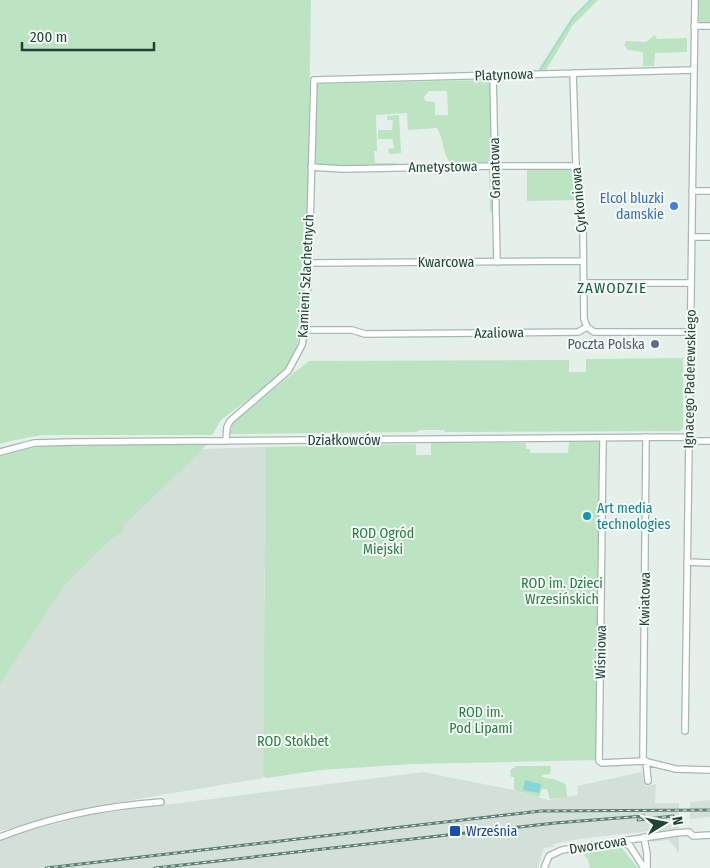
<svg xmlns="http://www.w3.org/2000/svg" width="710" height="868" font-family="'Fira Sans Condensed',sans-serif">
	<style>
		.built { fill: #d3e0d8 }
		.green { fill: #bce3c2; fill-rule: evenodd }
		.water { fill: #87d7da }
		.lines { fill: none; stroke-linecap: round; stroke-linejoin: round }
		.stream { stroke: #87d7da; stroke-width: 1 }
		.minor-casing { stroke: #a6b9b1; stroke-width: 8 }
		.minor { stroke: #fff; stroke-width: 5.5 }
		.rail-casing { stroke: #5c7f72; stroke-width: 3 }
		.rail { stroke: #f6fbf8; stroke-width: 1; stroke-dasharray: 4; stroke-linecap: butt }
		.shop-dot { fill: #3f7fe0; stroke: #f6fbf8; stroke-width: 2 }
		.service-dot { fill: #5c6f8a; stroke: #f6fbf8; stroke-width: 2 }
		.culture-dot { fill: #0f9aa8; stroke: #f6fbf8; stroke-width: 2 }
		.transit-dot { fill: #1a4fb4; stroke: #f6fbf8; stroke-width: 2 }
		.labels { text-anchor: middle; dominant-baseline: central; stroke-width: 4; stroke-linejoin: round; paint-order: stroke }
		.street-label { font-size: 14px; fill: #214437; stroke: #f6fbf8 }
		.shop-label { font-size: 14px; fill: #366cbe; stroke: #f6fbf8; text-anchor: end }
		.service-label { font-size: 14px; fill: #4e5e75; stroke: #f6fbf8; text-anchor: end }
		.culture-label { font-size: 14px; fill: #0d838f; stroke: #f6fbf8; text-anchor: start }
		.park-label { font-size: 14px; fill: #26803e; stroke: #f6fbf8 }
		.transit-label { font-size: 14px; fill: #164399; stroke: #f6fbf8; text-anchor: start }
		.neighbourhood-label { font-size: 15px; letter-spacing: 1px; fill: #1a5942; stroke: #f6fbf8 }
	</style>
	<rect width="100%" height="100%" fill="#e5f0ea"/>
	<!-- built -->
	<path class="built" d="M266,447l-3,331 -155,26 -108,27v-160l54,-82 146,-140z
		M423,772l91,18 34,10 30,-5 -1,-9 65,-14 3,14 11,-2 -1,19h24v49h-2l-1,-4 -8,-8 -16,2 -2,-11 -71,8 -25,5 -1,3 -9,1 -6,20h-538v-30l94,-24z
		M710,800v17l-20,2v-17z"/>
	<!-- green -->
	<path class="green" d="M0,0h311l-4,250 -4,77 -10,30 -14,19 -58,44 -9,15h-170l-32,6 -10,3z
		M589,0h9l-25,25 -27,45h-8l34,-53z
		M699,0h11v24l-11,-1z
		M655,35l2,4 30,-1v14l-32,1 -1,13h-11v-14l-15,-2 -4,-5 2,-4 20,1z
		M487,80l4,7 1,75 -34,3 -8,-2c-8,-12 -6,-23 -13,-35l-29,2 -1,-17 -31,2 1,36h-3l1,12h22v3l-52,2 -27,-2 -3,-4 1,-77 3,-1zM429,91h18l1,24h-13v-13l-10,-1 -1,-4z
		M399,115l2,38 -12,1 -1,-5 6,-1 -2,-9h-14v-9h14l1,-10h-6v-4z
		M527,168h43l4,3 6,50h-2l-2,-21 -49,1z
		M489,169l4,2v42l-3,-2z
		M683,358v71l-4,2 -234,1 -1,-2h-24l-4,2 -187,2 4,-11 16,-15 60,-47 260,-1v12h17v-13z
		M569,442h30l-2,318 -184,4 -92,6 -54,8 -4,-2 3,-329 150,-3v11h15v-12h95v6h4v4h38z
		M203,443l3,2 -5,6 -77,74 -1,6 -15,11 -45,45 -63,97v-228l27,-9 20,-2z
		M517,766h34l-1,8 -8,1v2l11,2 13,5 1,13 -17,2 -3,-10h-5l-3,8 -25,-7v-13h-3l-1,-7z
		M621,847l17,21h-48l-2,-9 -5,-5z"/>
	<!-- water -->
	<path class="water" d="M525,780l16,4 -2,9 -16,-3z"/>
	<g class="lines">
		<!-- stream -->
		<path class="stream" d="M541,69l34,-54 16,-15"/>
		<!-- minor casing -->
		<g class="minor-casing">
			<path id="minor" d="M694,26h16
				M573,73l3,93 7,59 1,94 3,8
				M493,75l4,187
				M311,167l32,2 153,-3h80
				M692,191h18
				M692,237h18
				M309,263l273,-2
				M583,283h108
				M587,327l7,5h97
				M305,330h47l13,4 213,-2 9,-5
				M603,438l-4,323 3,2 41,-2 33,8 34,1
				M226,441l1,-14 3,-6 58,-50 14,-26 3,-15 4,-67 5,-183 380,-10
				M689,441h21
				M0,452l34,-9 41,-1 614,-5
				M687,562l23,1
				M685,731l10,-731
				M643,761l3,-324
				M646,761l2,20
				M0,837c51,-20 106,-31 161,-35
				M644,837l3,17v14
				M621,841l9,5 14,22
				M544,868l5,-12 13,-6 114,-17 13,-1 4,4 17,-1"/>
		</g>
		<!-- minor -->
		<use href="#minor" class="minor"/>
		<!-- rail casing -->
		<g class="rail-casing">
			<path id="rail" d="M638,820l35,-4
				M46,868l495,-57 169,-1
				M155,868l400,-45 89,-7"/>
		</g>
		<!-- rail -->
		<use href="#rail" class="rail"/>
	</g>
	<!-- markers -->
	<circle class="shop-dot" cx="674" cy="206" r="5"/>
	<circle class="service-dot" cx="655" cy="344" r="5"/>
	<circle class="culture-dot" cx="587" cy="516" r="5"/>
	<rect class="transit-dot" x="449" y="825" width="12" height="12" rx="2.5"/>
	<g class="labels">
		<!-- street labels -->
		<g class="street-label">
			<text transform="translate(504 75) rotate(-2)">Platynowa</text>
			<text transform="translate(443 167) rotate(-1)">Ametystowa</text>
			<text transform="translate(495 168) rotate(-91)">Granatowa</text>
			<text transform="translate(579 200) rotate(-95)">Cyrkoniowa</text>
			<text x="446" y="262">Kwarcowa</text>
			<text transform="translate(306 276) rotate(-87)">Kamieni Szlachetnych</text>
			<text transform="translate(499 333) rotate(-1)">Azaliowa</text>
			<text transform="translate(690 379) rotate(-89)">Ignacego Paderewskiego</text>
			<text x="344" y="440">Działkowców</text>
			<text transform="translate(645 599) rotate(-89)">Kwiatowa</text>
			<text transform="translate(601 652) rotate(-89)">Wiśniowa</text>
			<text transform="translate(598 845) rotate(-9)">Dworcowa</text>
		</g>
		<!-- shop labels -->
		<g class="shop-label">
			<text x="664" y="198">Elcol bluzki<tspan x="664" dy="16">damskie</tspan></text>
		</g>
		<!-- service labels -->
		<g class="service-label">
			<text x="645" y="344">Poczta Polska</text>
		</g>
		<!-- culture labels -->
		<g class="culture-label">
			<text x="597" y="508">Art media<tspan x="597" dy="16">technologies</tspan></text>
		</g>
		<!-- park labels -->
		<g class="park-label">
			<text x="383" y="533">ROD Ogród<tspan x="383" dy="16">Miejski</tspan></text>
			<text x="562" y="583">ROD im. Dzieci<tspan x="562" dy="16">Wrzesińskich</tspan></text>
			<text x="481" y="712">ROD im.<tspan x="481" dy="16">Pod Lipami</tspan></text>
			<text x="293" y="741">ROD Stokbet</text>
		</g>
		<!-- transit labels -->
		<g class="transit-label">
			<text x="466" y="831">Września</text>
		</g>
		<!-- neighbourhood labels -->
		<g class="neighbourhood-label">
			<text x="612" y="288">ZAWODZIE</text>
		</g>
	</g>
	<!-- north arrow -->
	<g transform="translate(665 823) rotate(80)" stroke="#f6fbf8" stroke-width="4" paint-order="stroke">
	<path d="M0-4L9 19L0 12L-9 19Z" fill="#214437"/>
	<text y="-8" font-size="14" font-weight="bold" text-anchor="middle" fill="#214437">N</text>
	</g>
	<!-- scale -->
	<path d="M22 42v8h132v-8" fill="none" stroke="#214437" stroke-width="2.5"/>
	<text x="30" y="42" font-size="15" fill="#214437" stroke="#f6fbf8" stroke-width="4" paint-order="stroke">200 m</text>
</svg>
